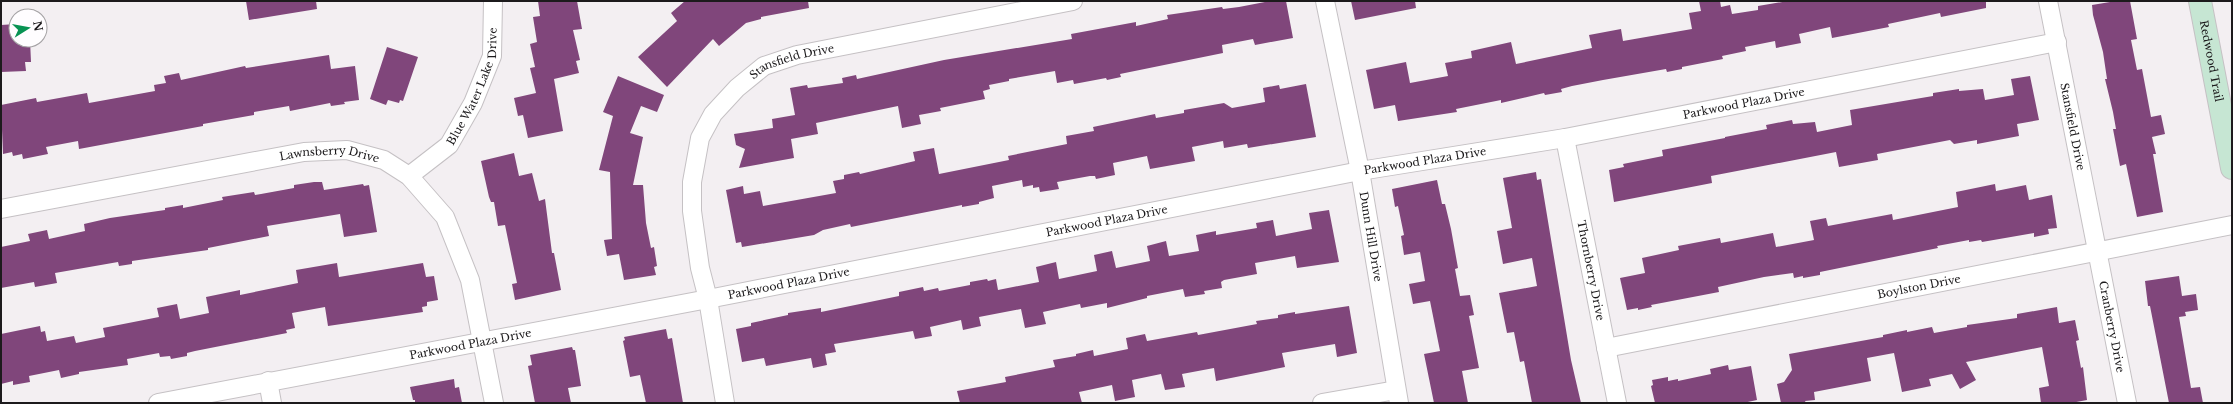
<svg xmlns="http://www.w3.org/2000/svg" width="2233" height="404" font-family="'Libre Baskerville',serif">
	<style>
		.building { fill: #80467b }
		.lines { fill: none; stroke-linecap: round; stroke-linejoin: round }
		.street-casing { stroke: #c5c1c4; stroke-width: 20 }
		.secondary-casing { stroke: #c5c1c4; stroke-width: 24 }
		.street { stroke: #fff; stroke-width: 18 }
		.secondary { stroke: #c6e6d3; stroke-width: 22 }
		.labels { text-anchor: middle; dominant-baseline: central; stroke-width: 4; stroke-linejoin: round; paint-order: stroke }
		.street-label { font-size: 11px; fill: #1c1a1c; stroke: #fffdff }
	</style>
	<rect width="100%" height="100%" fill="#f3eff2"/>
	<!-- building -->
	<path class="building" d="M246,1h70l1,8 -68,11z
		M538,1h39l5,28 -9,1 7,30 -4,1 3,12 -25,6 9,52 -35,7 -5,-23 -5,1 -4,-18 22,-5 -6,-25 5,-1 -5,-23 7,-2 -4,-25 7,-1z
		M685,1h123l1,7 -48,9v2l-15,4 -27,23 -6,-7 -46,48 -29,-30 39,-36 -6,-8z
		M1270,1h16l7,37 -38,7 -2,-6 -31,6 1,8 -103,21 1,3 -14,3 -1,-2 -32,6 -1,-4 -16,3 -2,-12 -46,8v2l-20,4 1,4 -7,2 2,8 -45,9 1,3 -22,4 2,9 -19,4 -4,-22 -82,17 2,11 -27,5 3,19 -55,10 6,-19 -9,-4 -2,-11 39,-6 -1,-9 23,-4 -5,-27 17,-3 1,3 35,-5 -1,-5 14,-3 1,4 87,-19 128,-21 -1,-5 65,-12v4l32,-7 -1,-4 55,-8 1,2 16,-2z
		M1351,1h64l1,7 -61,12z
		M1699,1h21l1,6 9,-2 2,9 26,-4v-4l30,-5h198v7l-45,9 -1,-4 -52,11 1,3 -57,11 -2,-11 -31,7 2,9 -25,5 -1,-7 -30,6 1,4 -24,5 1,3 -41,8v2l-15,3 -1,-3 -63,11 -31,6 -11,3 1,3 -17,3 -1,-2 -43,10v-3l-45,9 1,3 -59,9 -3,-16 -21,4 -8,-39 40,-8 4,21 38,-7 -3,-13 27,-5 -1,-7 40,-9 5,22 76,-16 -3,-13 32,-6 2,12 69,-12 -3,-16 12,-2z
		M2116,1h14l7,38 -6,1 6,30 5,-1 9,48 10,-2 4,19 -13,3 4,17h-3l10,58 -26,5 -11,-53 -6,2 -7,-37h3l-3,-17 -8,-33h2l-4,-27 -10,-37 -1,-10z
		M16,24v16h14l1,22h-6l1,9 -25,1v-47z
		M387,47l31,10 -15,44 -3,-1 -1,3 -11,-3 -2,5 -16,-6z
		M329,55l2,14 24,-3 4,34 -15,2 1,2 -14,2 -1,-3 -40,8 -1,-5 -35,6v3l-51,9v2l-124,23 -1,-8 -32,6 2,7 -25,5 -1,-5 -9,2 -1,-4 -9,2 -2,-49 35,-7 1,4 50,-9 2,10 66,-12 -1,-6 12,-2 -2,-7 15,-3 2,7 64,-14 1,2z
		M618,76l46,19 -7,17 -16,-6 -11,27 13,4 -10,48h10l3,38 5,25 3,-1 3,19 -3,1 2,8 -32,5 -5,-26 -12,2 -3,-16 8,-1 -2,-67 -11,-2 14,-54 -10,-4z
		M2030,76l9,44 -22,4 2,12 -42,8v-4l-23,4 -4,-4 -73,14 1,6 -39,7 -3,-15 -125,24 1,7 -98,19 -5,-32 15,-3 -1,-3 40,-8 -1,-6 63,-12v-1l42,-8 -1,-4 26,-5 1,4 22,-2 2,10 35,-7 -2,-15 83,-14v-3l26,-4v2l24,-2 2,11 29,-5 -3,-16z
		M1306,84l10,53 -68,11 -1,-4 -23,4 -1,-7 -31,6 3,14 -45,8 -3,-13 -34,7 2,12 -19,4 -1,-3h-5l-33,6 2,7 -19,3 -1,-5 -6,1v-3l-10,2 -1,-7 -30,6 2,12 -15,4v2l-17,3v-2l-111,22 -1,-3 -27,6 -9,5 -72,12 -1,-5 -5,1 -10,-53 17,-4 1,8 16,-3 3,15 73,-13 -3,-12 11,-2v-4l15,-3 1,2 55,-13 -2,-9 21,-4 5,26 70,-14 -1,-4 59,-12 -1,-8 28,-5 -1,-4 62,-13 1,4 28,-5v-3l40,-7 8,5 33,-6 -2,-14 16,-3 1,4z
		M514,153l5,23 13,-3 7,28 6,-2 7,54h2l7,37 -46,10 -3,-16 5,-1 -12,-58 -7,1 -4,-24h-3l-2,-5 -8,-36z
		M1536,172l1,8 4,-1 30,181 10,43h-49l-8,-42 -4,1 -6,-30 -7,1 -8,-40 38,-7 -5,-28 -29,6 -6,-33 15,-3 -9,-50z
		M1437,180l5,24h3l6,25 7,39 -3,1 5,27 10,-1 4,20 -5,1 10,52 -17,3 6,32h-34l-10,-49 16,-3 -10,-50 -17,3 -4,-20 16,-3 -5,-29 -16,3 -3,-19 3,-1 -6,-29 -3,1 -3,-18z
		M314,182h8l2,8 39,-6 1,2 5,-1 8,47 -33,5 -4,-23 -73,12 2,10 -61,12v2l-76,11v3l-13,2 -1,-4 -63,11 2,10 -22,4 -1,-5 -33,6v-41l29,-6 -2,-7 19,-4 2,9 36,-8 -1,-7 26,-6 55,-8v-2l18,-3v3l40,-8 -1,-3 32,-5 1,3 6,-1 33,-6v-3z
		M1995,184l1,7 30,-6 3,15 23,-5 5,33 -9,1 1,5 -15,3v-4l-52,9 -1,-2 -12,2v-2l-32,6 1,2 -118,24v3l-17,3v-2l-9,2 -1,-5 -29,4 -46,10 1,5 -68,13 1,2 -14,3v-2l-11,2 -7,-32 25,-5 -3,-15 37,-8 -1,-4 42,-8 1,5 52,-10 3,14 38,-7 -4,-19 16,-3 2,8 64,-12 1,6 65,-13 -2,-15z
		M1329,210l10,52 -42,6 -2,-12 -40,7 2,11 -33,6 -3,2 1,6 -18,3 1,3 -20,3 -2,-8 -36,7v2l-40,10v-5l-26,5 -1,-4 -37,8 3,12 -21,4 -4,-19 -42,8 2,9 -18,4 -2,-10 -31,7 2,9 -17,3 -2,-8 -79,13 2,8 -11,2 2,11 -14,3 -2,-10 -45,8 -2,-8 -22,4 -6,-33 15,-3v-3l37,-8v-2l33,-5v4l78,-16v-4l24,-5 1,4 14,-3 1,3 31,-6v-3l17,-3 1,2 8,-2 2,11 41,-8 -3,-15 20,-5 3,17 38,-8 -3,-16 18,-4 4,17 34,-7 -3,-15 19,-5 3,15 30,-5 -3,-16 20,-4v4l41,-7 -1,-5 17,-3 3,16 36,-7 -3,-16z
		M337,263l2,14 84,-14 3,14 8,-1 4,24 -11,2v4l-5,1 1,5 -95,14 -3,-19 -33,6 3,15 -9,2 1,3 -92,18 -8,2v3l-16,3 -1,-3 -10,1 -1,-4 -32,6 1,6 -49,7v2l-18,4 -2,-8 -30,6 1,6 -17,3v-4l-12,3v-50l39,-8 1,6 4,-1 2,10 27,-5 2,7 29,-6 -2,-9 56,-11 -2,-9 20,-4 3,15 29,-6 -3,-16 34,-7v5l58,-12 -2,-13z
		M2179,276l3,20 14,-2 2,16 -13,2 1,4 -7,1 12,71 9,-1 3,16h-34l-19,-97h-2l-3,-25z
		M1349,306l8,47 -20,4 -2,-13 -53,9 3,14 -69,14 -2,-13 -32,6 3,13 -20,3 -4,-16 -29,6 3,17 -20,4 -3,-16 -33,7 3,11h-122l-3,-12 49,-9 -1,-5 50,-10 -2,-7 23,-4v-2l17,-4 1,6 34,-7 -2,-11 19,-4 2,7 50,-9 1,3 59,-11 -1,-3 22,-3v-3l17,-3v2z
		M2057,307l2,16 16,-3 4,20 -3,1 5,27 2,-1 4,33 -16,3h-30l-2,-15 10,-2 -7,-39 -76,15 10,18 -16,9 -8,-15 -23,5 2,7 -29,6 -8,-39 -27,5 4,23 -57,11 1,8 -10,1 1,2h-25l-4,-19 7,-2 8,-12 -3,-16 94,-17v-2l24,-5v2l25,-5 2,6 33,-6v-2l50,-7v-4z
		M666,329l2,10 4,-1 11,65h-37l-6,-28 -10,2 -7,-36 2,-1 -1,-3z
		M572,347l1,3h2l6,36 -13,2 3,15h-36l-7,-37 4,-1 -2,-10z
		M1728,365l1,5 22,-4 6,34 -14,3h-88l-4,-17 2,-1 -1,-5 16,-3v4l10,-2v2l33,-7 -1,-5z
		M454,379l1,9 4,-1 3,16h-47v-3h-2l-3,-13z"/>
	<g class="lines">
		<!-- street casing -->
		<g class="street-casing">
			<g id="street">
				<path id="s1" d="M1325,1l35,170 39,232"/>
				<path id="s2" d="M2048,1l79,402"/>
				<path id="s3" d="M1565,138l52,265"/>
				<path id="s4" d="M409,176l40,-31 24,-42 19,-47 1,-55"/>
				<path id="s5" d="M1,209l303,-57 43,-2 37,10 25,16 36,41 25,63 24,123"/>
				<path id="s6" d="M1606,348l626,-123"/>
				<path d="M268,381l4,22"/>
				<path id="s7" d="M158,403l550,-104 652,-128 205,-33 492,-96"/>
				<path id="s8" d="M725,403l-17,-104 -8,-31 -8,-57v-29l8,-44 13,-24 24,-26 27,-22 33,-11 276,-54"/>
				<path d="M1322,403l74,-13"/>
			</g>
		</g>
		<!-- secondary casing -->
		<g class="secondary-casing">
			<g id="secondary">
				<path id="s9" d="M2200,1l32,167"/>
			</g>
		</g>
		<!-- street -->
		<use href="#street" class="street"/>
		<!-- secondary -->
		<use href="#secondary" class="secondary"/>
	</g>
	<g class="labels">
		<!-- street labels -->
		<g class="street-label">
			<text stroke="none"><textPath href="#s9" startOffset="61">Redwood Trail</textPath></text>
			<text stroke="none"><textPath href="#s8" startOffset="394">Stansfield Drive</textPath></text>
			<text stroke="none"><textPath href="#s4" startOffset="115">Blue Water Lake Drive</textPath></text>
			<text stroke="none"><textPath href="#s7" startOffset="1614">Parkwood Plaza Drive</textPath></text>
			<text stroke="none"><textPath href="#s2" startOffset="128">Stansfield Drive</textPath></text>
			<text stroke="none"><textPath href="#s5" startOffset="334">Lawnsberry Drive</textPath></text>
			<text stroke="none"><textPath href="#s7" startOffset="1290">Parkwood Plaza Drive</textPath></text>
			<text stroke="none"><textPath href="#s7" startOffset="966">Parkwood Plaza Drive</textPath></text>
			<text stroke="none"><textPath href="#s1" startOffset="240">Dunn Hill Drive</textPath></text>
			<text stroke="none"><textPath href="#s3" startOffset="135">Thornberry Drive</textPath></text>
			<text stroke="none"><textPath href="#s7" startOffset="642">Parkwood Plaza Drive</textPath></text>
			<text stroke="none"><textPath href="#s6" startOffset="319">Boylston Drive</textPath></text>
			<text stroke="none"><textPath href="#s2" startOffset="332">Cranberry Drive</textPath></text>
			<text stroke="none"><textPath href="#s7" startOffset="318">Parkwood Plaza Drive</textPath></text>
		</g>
	</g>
	<!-- border -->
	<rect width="2233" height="404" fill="none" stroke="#1c1a1c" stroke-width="4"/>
	<!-- north arrow -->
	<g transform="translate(28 28) rotate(79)"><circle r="19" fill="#fffdff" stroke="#a4a2a4"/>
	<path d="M0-3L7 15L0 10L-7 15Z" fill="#089353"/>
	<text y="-6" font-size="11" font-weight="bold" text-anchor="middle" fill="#1c1a1c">N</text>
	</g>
</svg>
